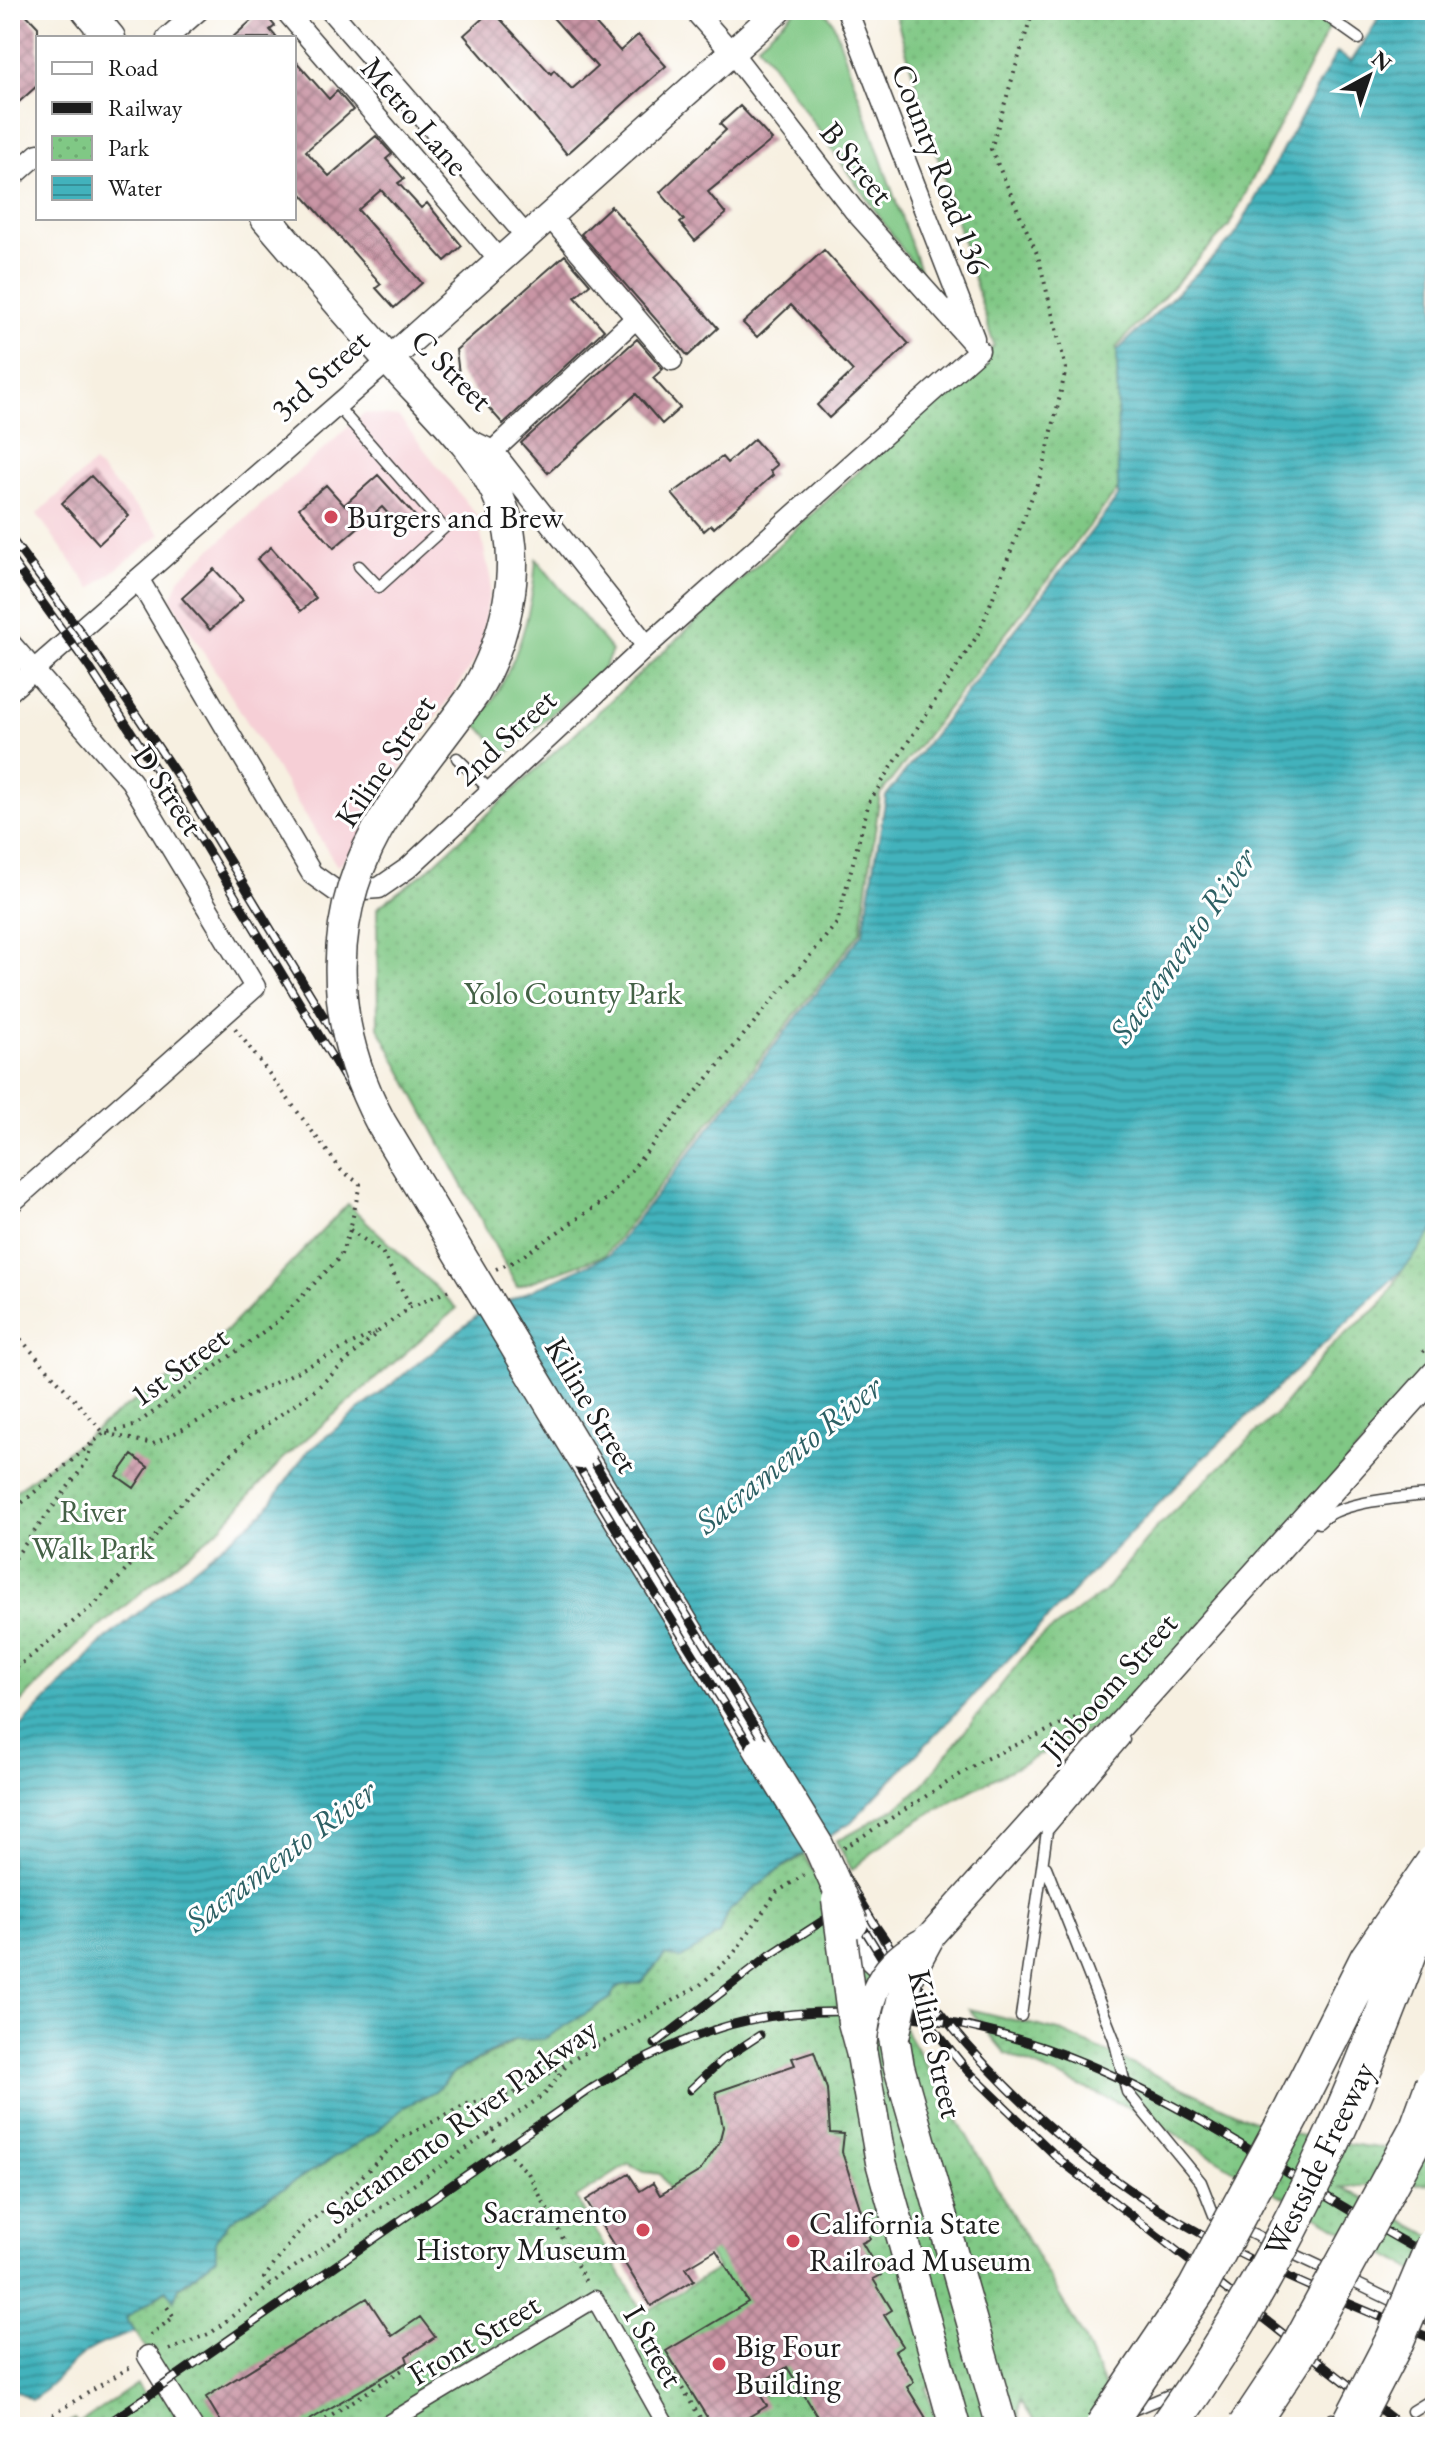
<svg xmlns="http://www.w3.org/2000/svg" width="1445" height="2437" font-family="'EB Garamond',serif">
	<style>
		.built { fill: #f6cfd6 }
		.grass { fill: #80c885; stroke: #4e7250; stroke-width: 2 }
		.park { fill: url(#park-dots); stroke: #4e7250; stroke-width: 2; fill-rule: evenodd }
		.water { fill: url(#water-rules); stroke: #2f676c; stroke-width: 2 }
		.building { fill: url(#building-cross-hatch) }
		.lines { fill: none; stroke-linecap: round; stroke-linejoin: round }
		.service-casing { stroke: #3d3c3a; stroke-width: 13 }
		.pedestrian-casing { stroke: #3d3c3a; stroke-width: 19 }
		.minor-casing { stroke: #3d3c3a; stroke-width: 23 }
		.tertiary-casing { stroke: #3d3c3a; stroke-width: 29 }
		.secondary-casing { stroke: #3d3c3a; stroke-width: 33 }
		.path { stroke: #3d3c3a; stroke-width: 4; stroke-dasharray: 2 6; stroke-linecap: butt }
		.service { stroke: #fff; stroke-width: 10 }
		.pedestrian { stroke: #fff; stroke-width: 16 }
		.minor { stroke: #fff; stroke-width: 20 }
		.tertiary { stroke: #fff; stroke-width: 26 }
		.secondary { stroke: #fff; stroke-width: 30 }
		.rail-casing { stroke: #1c1c1c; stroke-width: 9 }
		.rail { stroke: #fff; stroke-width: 6; stroke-dasharray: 18; stroke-linecap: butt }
		.tertiary-bridge-casing { stroke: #3d3c3a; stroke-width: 29; stroke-linecap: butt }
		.secondary-bridge-casing { stroke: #3d3c3a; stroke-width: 33; stroke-linecap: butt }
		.motorway-bridge-casing { stroke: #3d3c3a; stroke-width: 41; stroke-linecap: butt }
		.tertiary-bridge { stroke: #fff; stroke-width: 26 }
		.secondary-bridge { stroke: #fff; stroke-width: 30 }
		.motorway-bridge { stroke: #fff; stroke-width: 38 }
		.poi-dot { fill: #d1495b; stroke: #fff; stroke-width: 3 }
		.labels { text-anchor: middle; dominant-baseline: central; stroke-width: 6; stroke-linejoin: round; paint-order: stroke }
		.street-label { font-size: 32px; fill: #1c1c1c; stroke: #fff }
		.poi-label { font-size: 32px; fill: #1c1c1c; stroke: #fff; text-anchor: start }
		.park-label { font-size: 32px; fill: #446146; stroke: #fff }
		.water-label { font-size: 34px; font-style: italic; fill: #2d6064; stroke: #fff }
	</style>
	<defs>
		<pattern id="park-dots" width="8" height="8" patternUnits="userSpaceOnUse" patternTransform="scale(2)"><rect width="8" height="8" fill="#80c885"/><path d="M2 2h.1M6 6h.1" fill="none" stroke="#6eab72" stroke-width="1.8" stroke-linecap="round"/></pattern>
		<pattern id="water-rules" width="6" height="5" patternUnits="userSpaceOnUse" patternTransform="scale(2)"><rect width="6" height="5" fill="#42b2bc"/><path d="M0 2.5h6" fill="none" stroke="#369098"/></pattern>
		<pattern id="building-cross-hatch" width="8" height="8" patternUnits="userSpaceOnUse" patternTransform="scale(2)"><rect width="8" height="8" fill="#c995a5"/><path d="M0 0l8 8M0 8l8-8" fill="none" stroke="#a27986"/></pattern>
	</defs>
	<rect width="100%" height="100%" fill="#fff"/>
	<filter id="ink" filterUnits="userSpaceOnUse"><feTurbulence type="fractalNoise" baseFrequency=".0125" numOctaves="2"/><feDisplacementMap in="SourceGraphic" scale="16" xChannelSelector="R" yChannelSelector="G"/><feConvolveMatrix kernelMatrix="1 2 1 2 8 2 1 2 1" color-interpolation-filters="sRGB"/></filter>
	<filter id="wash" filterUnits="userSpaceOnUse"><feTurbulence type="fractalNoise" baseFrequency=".006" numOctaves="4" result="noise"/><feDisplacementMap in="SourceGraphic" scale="32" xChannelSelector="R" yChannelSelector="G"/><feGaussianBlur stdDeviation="1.8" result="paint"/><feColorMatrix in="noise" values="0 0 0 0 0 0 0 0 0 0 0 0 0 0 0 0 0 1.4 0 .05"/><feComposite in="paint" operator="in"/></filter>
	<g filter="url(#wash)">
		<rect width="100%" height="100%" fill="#f7f0e1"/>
		<!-- built -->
		<path class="built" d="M364,413l35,4 78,99 14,65 -11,72 -89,130 -36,67 -18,16 -166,-266 9,-23z
			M94,463l67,71 -70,55 -54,-75z"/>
		<!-- grass -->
		<path class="grass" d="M796,10h28l9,12 90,257 -165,-235z
			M536,559l76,92 -8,17 -97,86 -31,-30c37,-48 56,-105 60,-165z"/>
		<!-- park -->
		<path class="park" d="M894,10h444l-109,216 -112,121 2,141 -239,307 -19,136 -256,324 -88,32 -139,-260 -1,-119 48,-36 569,-526z
			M348,1204l109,104 -174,151 -62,68 -145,119 -66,67v-218l114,-87 73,-47z
			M1435,1216v147l-304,341c-90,59 -198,92 -279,166l-16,-29 60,-33 25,-21 114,-145 69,-50 52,-64 122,-116 54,-67 49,-40z
			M804,1855l280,483 37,89h-83l-18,-27 -2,27h-53l-28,-46 -11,7 11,39h-875l12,-8 4,5 59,-40 8,11 22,-15 -41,-62 41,-28 7,9 5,-11 37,-30v-19l14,-18 146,-89 28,-25 31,-16 18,-18 56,-28 5,-5 30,-1 67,-41c5,-18 17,-11 31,-16l23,-27 26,-4 28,-17 10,-23 42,-36zM629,2164l15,8 16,2 58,95 -74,44 -68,-115z
			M969,2009l94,23 212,99 87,15 30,2 43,-3v38l-93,4 93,51v44l-199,-111 -95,-58 -136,-60z"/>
		<!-- water -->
		<path class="water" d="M1376,10h59v1219l-27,35 -210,199 -347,359 -80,53 -42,36 -10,23 -39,25 -15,-4 -23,27c-14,5 -26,-2 -31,16l-67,41 -30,1 -61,33 -18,18 -31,16 -28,25 -146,89 -14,18v19l-37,29 -5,12 -8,-9 -40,28 9,14c-21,7 -42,13 -59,28 -16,14 -24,27 -44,40l-17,-10 -5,4v-656l93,-97 161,-129 43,-60 171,-137 131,-60 254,-322 23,-137 232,-299 -1,-146 117,-114 103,-185 14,10 27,-42z"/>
		<g id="blocks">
			<!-- building -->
			<path class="building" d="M22,10l16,17v58l-28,25v-90z
				M492,10l59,64 3,-4 18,19 25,-22 -51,-57h37l37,41 18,-16 28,31 -99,88 -103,-119z
				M262,11l13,15 -5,4 7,8h-45z
				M294,59l35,40 8,-8 16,19 -47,41 23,25 47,-40 16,18 -6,5 18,20 -6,4 23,25 6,-5 35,43 -17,15 -64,-71 -23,20 64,73 -28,25 -18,-20 5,-4 -87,-99z
				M740,106l32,34 -64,52 18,22 -31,27 -15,-18 4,-3 -24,-28 66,-62 -6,-6z
				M611,206l107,122 -30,28 -107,-122z
				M824,250l85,94 -80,74 -12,-13 36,-34 -62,-66 -34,32 -14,-14z
				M565,255l25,29 -15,13 29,33 -101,94 -44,-50 -3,-24z
				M637,339l26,30 -10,9 27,30 -18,16 -26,-30 -88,79 -27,-30z
				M754,439l23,26 -7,6 3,4 -59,53 -3,-3 -7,6 -32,-37 50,-37 5,6z
				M378,475l38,42 -14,12 -20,-22 -48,41 -35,-40 27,-23 18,20z
				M91,476l38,40 -30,28 -37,-41z
				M271,547l45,51 -15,13 -44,-52z
				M214,569l29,31 -33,30 -28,-32z
				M132,1455l16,12 -14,21 -17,-12z
				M814,2051l13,38 3,44 14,1 -2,18 28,87 -8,4 19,32 -8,4 19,31 -8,5 19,31 -8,5 19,31 -7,5 19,31 -15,9h-87l-37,-60 -32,19 12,20 -35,21h-19l-47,-76 82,-49 -32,-52 -30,18 8,12 -43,26 -65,-106 43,-26 11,17 13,-8 7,12 40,-24 19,-28 4,-16 -7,-35 79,-27 -3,-7z
				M367,2298l25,38 28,-19 15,20 -29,19 2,6 -110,65h-74l-18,-30z"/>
		</g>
	</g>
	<g filter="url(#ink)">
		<use href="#blocks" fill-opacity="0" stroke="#3d3c3a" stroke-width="2"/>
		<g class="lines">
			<!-- service casing -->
			<g class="service-casing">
				<path id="service" d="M1318,10l41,29
					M337,406l107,122 -65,59 -20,-21
					M457,758l34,33
					M1319,1523c20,-23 86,-25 116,-29
					M1046,1867l68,172 13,53 74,90 13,33 10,5
					M1021,2016l26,-185 77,-91
					M1239,2227l32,16
					M1285,2250l47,22
					M1347,2279l54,26
					M1415,2312l20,10
					M1412,2411l23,-14
					M1128,2412l41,-17 3,6
					M1327,2427l5,-8"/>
			</g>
			<!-- pedestrian casing -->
			<g class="pedestrian-casing">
				<path id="pedestrian" d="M382,2427l213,-128 72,128"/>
			</g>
			<!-- minor casing -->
			<g class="minor-casing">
				<path id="minor" d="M285,10l215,251
					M330,10l197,227
					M694,10l39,44 120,155 126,141
					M847,10l127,328
					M167,38l32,-28
					M10,179l28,-25
					M550,217l122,143
					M464,437l29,14 154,195
					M493,451l143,-133
					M139,580l173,294 24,17 43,-3 29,-20 239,-222 332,-296
					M10,643l121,138 124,206 -245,217
					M10,691l379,-331
					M148,2356l44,71"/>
			</g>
			<!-- tertiary casing -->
			<g class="tertiary-casing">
				<path id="tertiary" d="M389,360l390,-350
					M928,1939l507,-565"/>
			</g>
			<!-- secondary casing -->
			<g class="secondary-casing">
				<path id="secondary" d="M87,10l23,28
					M266,218c41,48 82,96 124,143 39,44 92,89 112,145 23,59 3,136 -28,188
					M580,1454l181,298
					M853,1923l15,29 18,17
					M894,2037l5,30 103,360
					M862,2055l19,107 74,265"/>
			</g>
			<!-- path -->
			<path class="path" d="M350,1230l32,22 29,55
				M496,1269l19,-8 93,-63 229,-275 32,-121 110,-169 65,-167 22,-97 -28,-113 -47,-107 42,-139
				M10,1327l94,106 49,11 223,-112
				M1423,1352l12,-13
				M10,1513l94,-80 30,-7 144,-105 62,-64 10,-27 10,-46 -19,-14 -106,-142
				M10,1564l76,-101 6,-19
				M10,1673l85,-69 54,-59 23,-33 77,-75 66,-47 66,-61 30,-22 41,-18
				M844,1848l139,-88 97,-44 37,-25
				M488,2134l40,39 59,111
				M270,2285l-6,-7 37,-49 42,-34 57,-56 67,-35 51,-12 182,-107 32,-29 45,-64 27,-17
				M150,2335l24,-18 -9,-13
				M169,2350l42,-17 79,-63 254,-175 22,-29
				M647,2361l14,-7 45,73
				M32,2427l100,-61
				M312,2427l95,-60"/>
			<!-- service -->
			<use href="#service" class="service"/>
			<!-- pedestrian -->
			<use href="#pedestrian" class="pedestrian"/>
			<!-- minor -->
			<use href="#minor" class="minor"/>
			<!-- tertiary -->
			<use href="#tertiary" class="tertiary"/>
			<!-- secondary -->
			<use href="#secondary" class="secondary"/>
			<!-- rail casing -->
			<g class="rail-casing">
				<path id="rail" d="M10,537l70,94 99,147 694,1144c80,120 179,224 304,298 82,48 171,83 258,120
					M10,558l79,109 105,161 453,752 253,407 67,83 93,90 343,267
					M655,2044l115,-89 54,-35
					M690,2090l32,-30 38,-25
					M584,2093c44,-27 87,-50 136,-65 112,-35 261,-9 367,36 122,52 231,133 348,195
					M103,2427l490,-340"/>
			</g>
			<!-- rail -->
			<use href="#rail" class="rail"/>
			<!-- tertiary-bridge casing -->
			<g class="tertiary-bridge-casing">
				<path id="tertiary-bridge" d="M863,2047c6,-52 15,-84 65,-108"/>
			</g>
			<!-- secondary-bridge casing -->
			<g class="secondary-bridge-casing">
				<path id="secondary-bridge" d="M474,694c-28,40 -60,77 -86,118 -63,98 -61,210 -7,311l199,331
					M761,1752l57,93 35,78
					M837,1900l16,122 9,33
					M894,2037l13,-59 21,-39"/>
			</g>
			<!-- motorway-bridge casing -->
			<g class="motorway-bridge-casing">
				<path id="motorway-bridge" d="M1104,2427l93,-138 94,-175 78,-155 66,-96
					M1168,2427c116,-161 196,-345 260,-532
					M1247,2427l50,-75 122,-224 16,-44
					M1350,2427l45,-87 40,-95"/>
			</g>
			<!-- tertiary-bridge -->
			<use href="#tertiary-bridge" class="tertiary-bridge"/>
			<!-- secondary-bridge -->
			<use href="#secondary-bridge" class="secondary-bridge"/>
			<!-- motorway-bridge -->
			<use href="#motorway-bridge" class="motorway-bridge"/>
		</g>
	</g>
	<!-- markers -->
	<g class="poi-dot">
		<circle cx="331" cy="517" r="8"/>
		<circle cx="643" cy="2230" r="8"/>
		<circle cx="793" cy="2241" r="8"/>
		<circle cx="719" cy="2364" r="8"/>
	</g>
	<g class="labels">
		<!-- street labels -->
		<g class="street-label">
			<text transform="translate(415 116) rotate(49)">Metro Lane</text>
			<text transform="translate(857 163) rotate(51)">B Street</text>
			<text transform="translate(941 169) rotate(69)">County Road 136</text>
			<text transform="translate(452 370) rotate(45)">C Street</text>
			<text transform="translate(320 375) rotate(-42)">3rd Street</text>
			<text transform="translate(505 737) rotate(-43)">2nd Street</text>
			<text transform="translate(385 761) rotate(-56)">Kiline Street</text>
			<text transform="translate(168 790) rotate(56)">D Street</text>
			<text transform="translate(179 1366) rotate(-36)">1st Street</text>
			<text transform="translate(592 1405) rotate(59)">Kiline Street</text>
			<text transform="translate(1109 1686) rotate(-48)">Jibboom Street</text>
			<text transform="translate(936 2044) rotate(77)">Kiline Street</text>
			<text transform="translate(461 2121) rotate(-36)">Sacramento River Parkway</text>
			<text transform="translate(1319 2159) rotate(-64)">Westside Freeway</text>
			<text transform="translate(474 2339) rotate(-31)">Front Street</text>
			<text transform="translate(654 2346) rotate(60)">I Street</text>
		</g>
		<!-- poi labels -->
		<g class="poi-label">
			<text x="347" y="517">Burgers and Brew</text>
			<text x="627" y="2212" text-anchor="end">Sacramento<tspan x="627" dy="37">History Museum</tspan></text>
			<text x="809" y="2223">California State<tspan x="809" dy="37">Railroad Museum</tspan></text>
			<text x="735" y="2346">Big Four<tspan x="735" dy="37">Building</tspan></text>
		</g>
		<!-- park labels -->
		<g class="park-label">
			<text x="573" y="993">Yolo County Park</text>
			<text x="93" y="1511">River<tspan x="93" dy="37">Walk Park</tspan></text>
		</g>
		<!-- water labels -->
		<g class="water-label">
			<text transform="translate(1182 945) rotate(-55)">Sacramento River</text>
			<text transform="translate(788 1454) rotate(-39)">Sacramento River</text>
			<text transform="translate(280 1855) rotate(-37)">Sacramento River</text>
		</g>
	</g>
	<!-- margin -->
	<rect width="1445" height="2437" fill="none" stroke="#fff" stroke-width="40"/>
	<!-- legend -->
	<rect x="36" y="36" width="260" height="184" fill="#ffffff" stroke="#a4a4a4" stroke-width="2"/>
	<rect x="52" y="62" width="40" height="12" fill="#ffffff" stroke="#a4a4a4" stroke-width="2"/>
	<text x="108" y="76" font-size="24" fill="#1c1c1c">Road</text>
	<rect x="52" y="102" width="40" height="12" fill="#1c1c1c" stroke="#a4a4a4" stroke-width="2"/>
	<text x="108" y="116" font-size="24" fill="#1c1c1c">Railway</text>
	<rect x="52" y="136" width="40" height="24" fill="url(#park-dots)" stroke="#a4a4a4" stroke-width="2"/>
	<text x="108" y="156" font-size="24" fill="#1c1c1c">Park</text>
	<rect x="52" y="176" width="40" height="24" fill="url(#water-rules)" stroke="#a4a4a4" stroke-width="2"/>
	<text x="108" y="196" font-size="24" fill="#1c1c1c">Water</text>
	<!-- north arrow -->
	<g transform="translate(1369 76) rotate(40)" stroke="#ffffff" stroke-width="6" paint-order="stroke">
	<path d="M0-6L14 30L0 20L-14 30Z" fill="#1c1c1c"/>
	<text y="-12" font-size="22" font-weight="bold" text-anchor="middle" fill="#1c1c1c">N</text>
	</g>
</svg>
